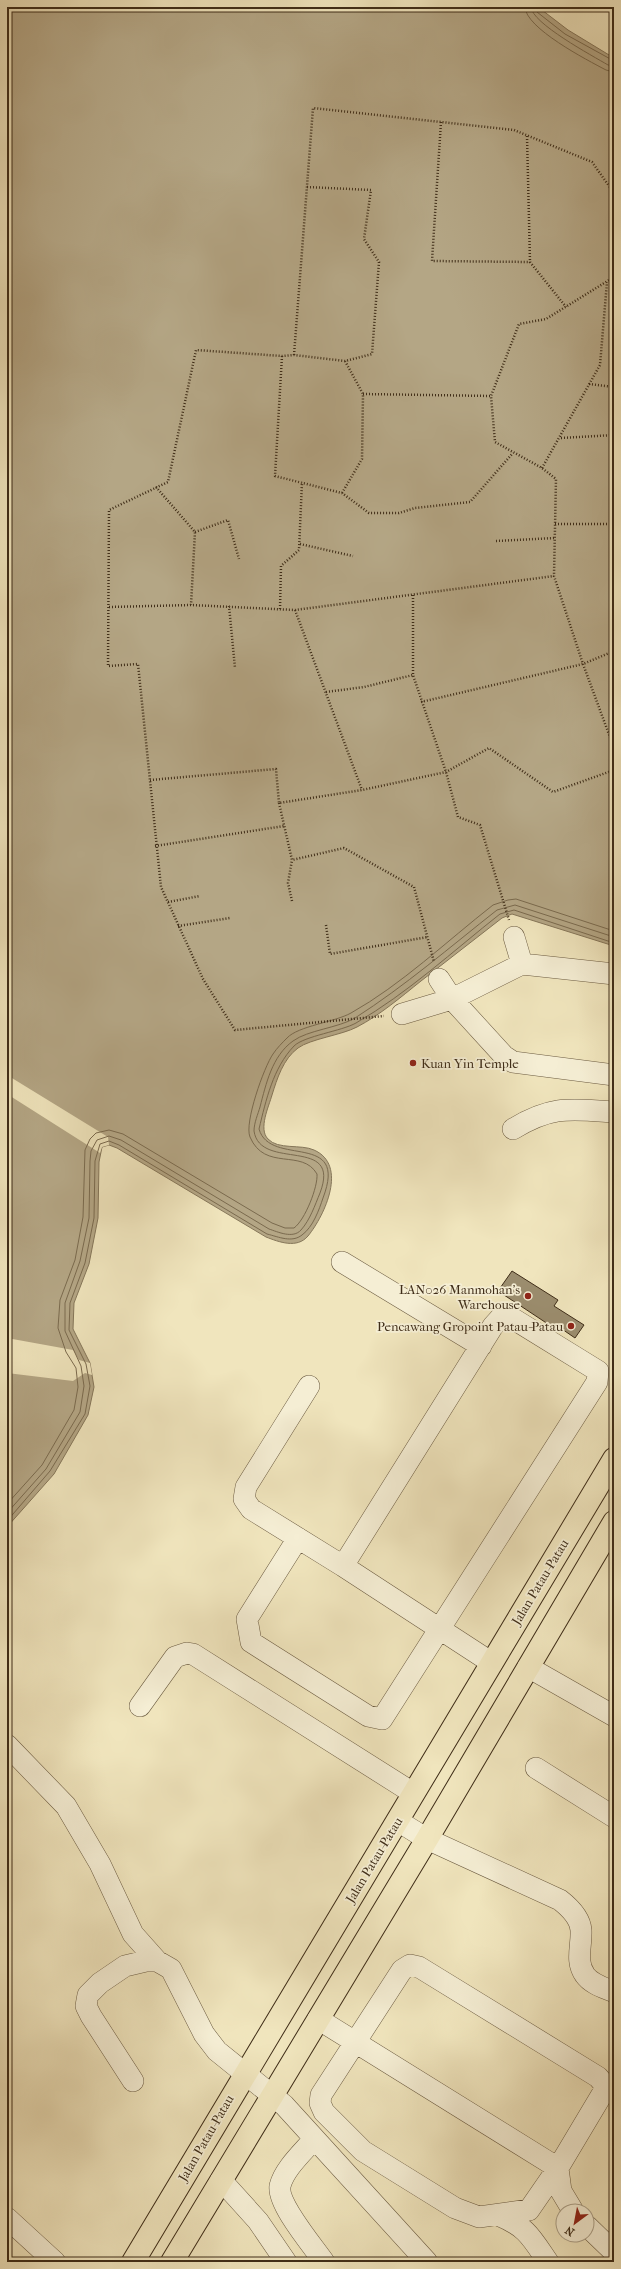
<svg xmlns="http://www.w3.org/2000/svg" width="621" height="2269" font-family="'IM FELL French Canon',serif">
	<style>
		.water { fill: #b4a685; stroke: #857659 }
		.pier { fill: #f0e5bd }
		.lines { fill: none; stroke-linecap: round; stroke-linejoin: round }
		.shore { stroke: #7a6a4e; stroke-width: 1 }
		.building { fill: #9b8d6e; stroke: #3f2d18 }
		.minor-casing { stroke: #6b5b41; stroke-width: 22 }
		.major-casing { stroke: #3f2d18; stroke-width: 24 }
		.path { stroke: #3f2d18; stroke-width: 2.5; stroke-dasharray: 1 2; stroke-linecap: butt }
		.minor { stroke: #f5eed4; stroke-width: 21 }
		.major { stroke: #f0e5bd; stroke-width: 22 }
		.poi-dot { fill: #8f2418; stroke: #f5eed4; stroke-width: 1.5 }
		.labels { text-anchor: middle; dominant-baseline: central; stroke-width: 3.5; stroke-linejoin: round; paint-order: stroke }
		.poi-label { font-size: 13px; fill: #3f2d18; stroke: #f5eed4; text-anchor: end }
		.street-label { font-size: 13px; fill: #3f2d18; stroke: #f5eed4 }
	</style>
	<rect width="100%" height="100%" fill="#f0e5bd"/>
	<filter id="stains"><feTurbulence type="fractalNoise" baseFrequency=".005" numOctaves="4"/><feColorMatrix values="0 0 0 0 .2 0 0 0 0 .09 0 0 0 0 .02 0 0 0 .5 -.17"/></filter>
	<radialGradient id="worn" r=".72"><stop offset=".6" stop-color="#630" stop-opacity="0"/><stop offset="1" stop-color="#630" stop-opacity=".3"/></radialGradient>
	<!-- water -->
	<path class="water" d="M7,7h531l30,23 46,28v888l-102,-32 -10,4c-27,21 -54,42 -81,63 -20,16 -41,34 -64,46 -15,8 -47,12 -59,21 -15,11 -21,31 -26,47 -3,11 -14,34 -4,44 10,11 33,5 46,11 34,15 11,65 -6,86 -11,13 -29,6 -42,1l-149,-89 -8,-3 -7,2 -3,15 -1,56 -9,46 -15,39 -1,26 17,34 4,24 -6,28 -34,59 -47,53z"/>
	<!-- pier -->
	<path class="pier" d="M7,1075l101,62 1,8 -7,2 -2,6 -93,-59z
		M7,1338l66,12 6,10 11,3 2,12 -7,-2 -12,8 -66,-8z"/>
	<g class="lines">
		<!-- shore -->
		<path class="shore" d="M525,7c0,21 62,53 81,63l8,2
			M531,7c0,16 62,49 77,58l6,1
			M536,7l1,5 28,22 49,27
			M7,1504l35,-39 32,-55 4,-23 -2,-19 -10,-16 -8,-24 2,-28 15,-40 8,-43 2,-67 5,-11 6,-6 13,-3 14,4 149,89 13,5h9c11,-8 24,-41 23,-54 -15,-26 -52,-2 -67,-37 -6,-14 14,-70 23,-83 4,-6 9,-11 14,-16 11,-12 48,-16 64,-25 50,-28 96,-72 142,-108l15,-5 8,-1 98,32
			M7,1513l39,-44 34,-57 4,-26 -3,-20 -16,-35v-28l15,-42 9,-43 1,-57 1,-10 6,-11 12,-4 12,4 148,89c9,3 24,10 32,1 9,-10 14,-25 19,-37 22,-58 -60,-21 -66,-62 0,-8 4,-17 6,-24 6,-23 12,-51 33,-66 15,-11 45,-13 62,-23 50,-32 95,-71 142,-108l18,-5 99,32
			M7,1521l43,-50 35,-57 5,-28 -4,-22 -17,-34 1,-27 15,-40 9,-45 1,-57 5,-17 9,-3 10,4 148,89c12,3 25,9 35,1 11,-8 17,-25 21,-37 26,-68 -53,-30 -64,-69 7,-29 14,-61 35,-83 10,-10 48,-15 62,-23 52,-30 97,-72 144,-109l14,-4 100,33"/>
	</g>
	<!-- building -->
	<path class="building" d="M512,1271l46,29 -4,6 30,19 -9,13 -16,-11 -2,3 -59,-39z"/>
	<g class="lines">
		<!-- minor casing -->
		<g class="minor-casing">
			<path id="minor" d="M514,937l8,27 -70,35 52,57 9,6 101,13
				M522,964l92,10
				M402,1014l50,-15 -13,-20
				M513,1129c39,-24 58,-20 101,-17
				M342,1262l139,84
				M309,1386l-63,101 -2,12 7,10 92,57 149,97
				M298,1538l-51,81 4,23 117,74 14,3 215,-337 1,-11 -86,-53 -10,-2 -9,10 -150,240
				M528,1667l86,49
				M140,1706l35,-49 12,-4 6,1 220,139
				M7,1745l59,61 34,58 33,70 24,27
				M536,1768l78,49
				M398,1821l29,18 133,61c9,7 20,18 21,30 1,16 -6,31 4,45 6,9 20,13 29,17
				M410,1965l9,2 179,110 6,7v7l-46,77 -29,42 -50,7 -24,-9 -92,-57 -39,-39 -4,-9 1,-8 81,-125z
				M318,2019l240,149 3,23 12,20
				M133,2081l-42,-65 -5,-10 2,-11 12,-12 25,-17 21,-5h11l14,8 33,65 13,17 67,54 143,157
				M314,2139c-11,13 -30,30 -34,47 -3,18 33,60 44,76
				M221,2180l37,41 28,41
				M498,2215c29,12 33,22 50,47
				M7,2218l48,44
				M587,2226l27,26"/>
		</g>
		<!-- major casing -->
		<g class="major-casing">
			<path id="major" d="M133,2262l481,-803
				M172,2262l255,-423 187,-317"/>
		</g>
		<!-- path -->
		<path class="path" d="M441,122l-9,139 98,1
			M527,136l3,126 36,45
			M307,187l64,3 -7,49 15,23 -7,92 -27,7 -51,-6 -12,1 -86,-6 -28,132 -59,28 -1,156 30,-2 23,223 42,92 32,51 149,-14
			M614,277l-68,42 -27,5 -28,72 4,46 47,26 14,11 -2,97 29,88 31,84
			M294,355l19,-247 201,22 78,32 22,31
			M282,356l-7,120 67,17 27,20h30l16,-5 55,-6 43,-49
			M589,384l25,3
			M363,394l128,2
			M561,438l53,-3
			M542,468l58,-103 7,-83
			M156,487l39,45 -4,73
			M342,493l20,-34 1,-65 -18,-33
			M555,524h59
			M195,532l33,-12 11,39
			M496,541l59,-3
			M300,544l53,12
			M413,595v80l33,97 12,45 22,8 29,95
			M229,606l6,62
			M109,607l82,-2 104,5 259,-34
			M280,609l1,-43 18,-16 3,-68
			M295,610l67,180
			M326,692l38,-5 49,-12
			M421,702l162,-38 31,-13
			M150,780l126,-11 3,34 83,-13 84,-18 43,-24 64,44 61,-22
			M279,803l13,57 52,-12 70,39 20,75
			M155,846l129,-20
			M292,901l-4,-18 4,-23
			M168,902l32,-6
			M326,925l4,29 98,-17
			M178,926l52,-8"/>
		<!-- minor -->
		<use href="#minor" class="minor"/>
		<!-- major -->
		<use href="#major" class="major"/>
	</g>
	<!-- markers -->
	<g class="poi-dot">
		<circle cx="413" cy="1063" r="4"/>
		<circle cx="528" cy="1296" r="4"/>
		<circle cx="571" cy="1326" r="4"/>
	</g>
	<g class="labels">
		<!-- poi labels -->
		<g class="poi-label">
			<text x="421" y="1063" text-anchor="start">Kuan Yin Temple</text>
			<text x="520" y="1289">LAN026 Manmohan's<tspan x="520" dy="15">Warehouse</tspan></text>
			<text x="563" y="1326">Pencawang Gropoint Patau-Patau</text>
		</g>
		<!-- street labels -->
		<g class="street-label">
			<text transform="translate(540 1582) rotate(-59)">Jalan Patau-Patau</text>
			<text transform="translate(374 1860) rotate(-59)">Jalan Patau-Patau</text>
			<text transform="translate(206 2138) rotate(-60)">Jalan Patau-Patau</text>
		</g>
	</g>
	<!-- margin -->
	<rect width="621" height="2269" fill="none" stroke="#f0e5bd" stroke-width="24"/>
	<rect x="8" y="8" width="605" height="2253" fill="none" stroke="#3f2d18" stroke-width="2"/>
	<rect x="12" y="12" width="597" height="2245" fill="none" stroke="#3f2d18"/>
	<!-- north arrow -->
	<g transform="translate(575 2223) rotate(212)"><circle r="19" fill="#f5eed4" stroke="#aca189"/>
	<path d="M0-3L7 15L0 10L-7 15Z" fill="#8f2418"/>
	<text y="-6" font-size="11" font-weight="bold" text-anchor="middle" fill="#3f2d18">N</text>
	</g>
	<rect width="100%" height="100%" filter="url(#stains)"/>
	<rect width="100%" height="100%" fill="url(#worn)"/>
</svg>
